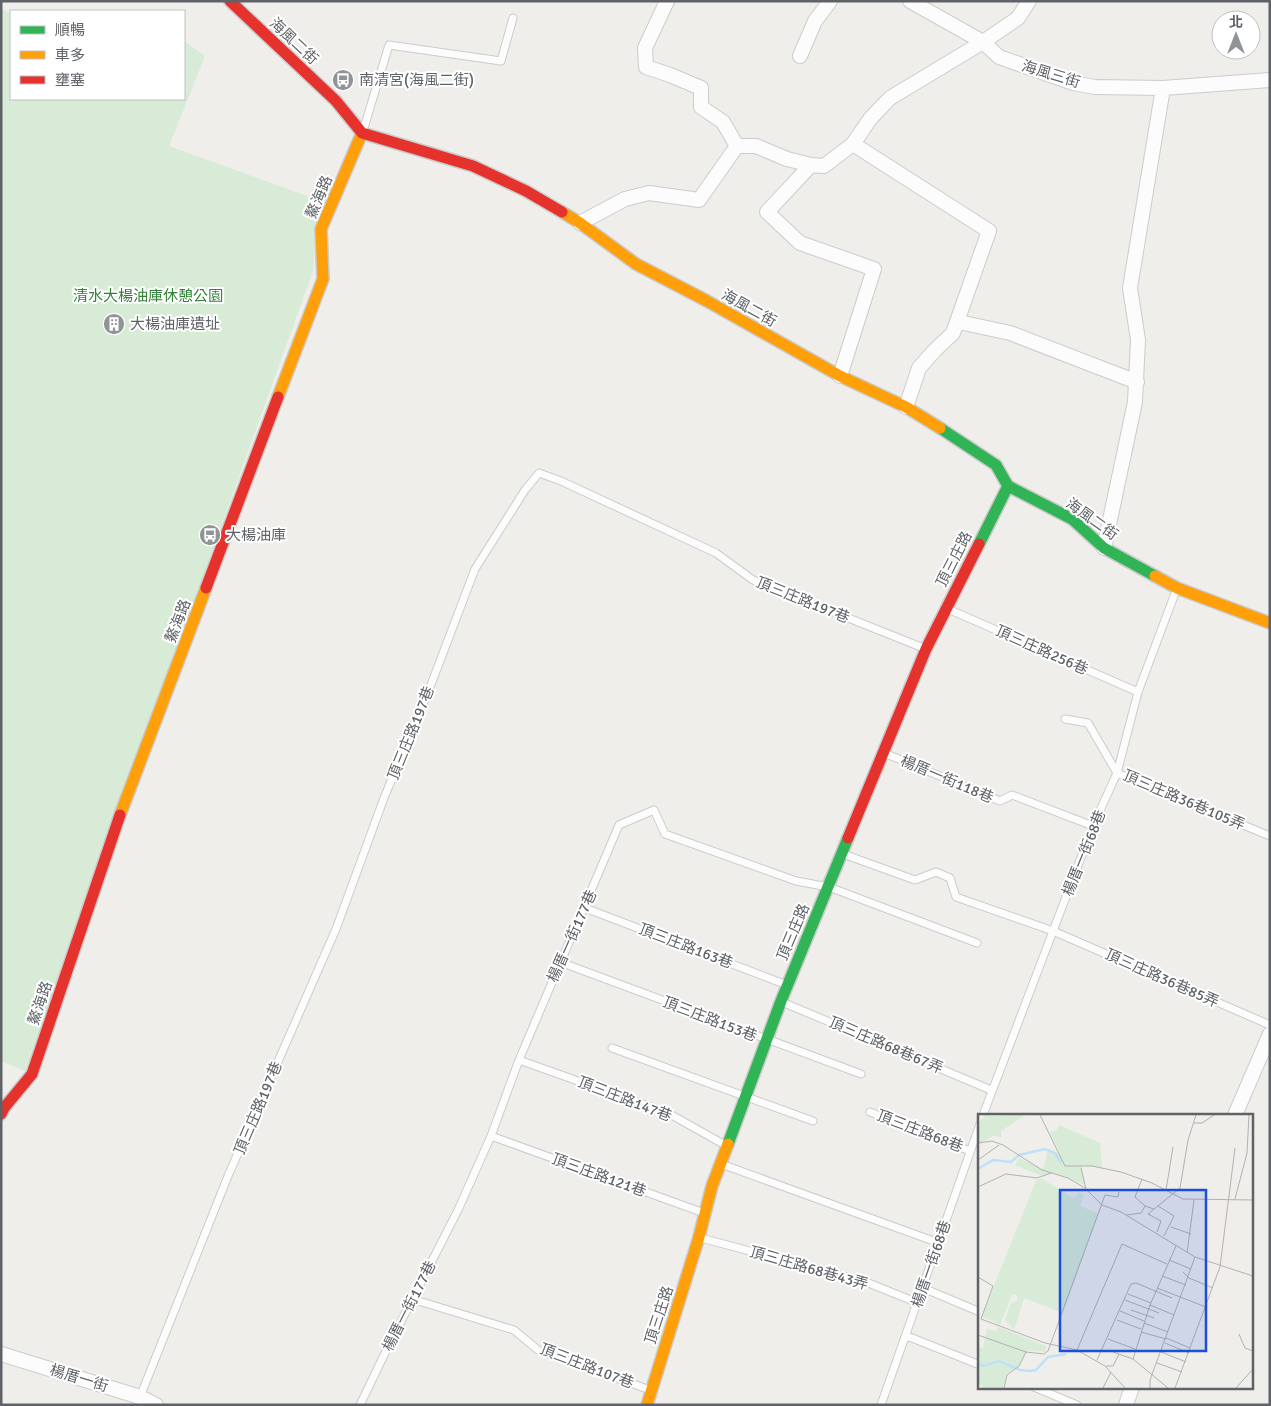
<svg xmlns="http://www.w3.org/2000/svg" width="1271" height="1406" font-family="Signika,'Noto Sans TC',sans-serif">
	<style>
		.green { fill: #d8ebd6 }
		.lines { fill: none; stroke-linecap: round; stroke-linejoin: round }
		.lane-casing { stroke: #cbcccc; stroke-width: 9 }
		.street-casing { stroke: #cbcccc; stroke-width: 16 }
		.fast-casing { stroke: #cacacb; stroke-width: 14 }
		.slow-casing { stroke: #cacacb; stroke-width: 14 }
		.jam-casing { stroke: #cacacb; stroke-width: 14 }
		.lane { stroke: #fdfcfc; stroke-width: 7 }
		.street { stroke: #fdfcfc; stroke-width: 14 }
		.fast { stroke: #30b455; stroke-width: 11 }
		.slow { stroke: #ff9f0a; stroke-width: 11 }
		.jam { stroke: #e5322d; stroke-width: 11 }
		.labels { text-anchor: middle; dominant-baseline: central; stroke-width: 4; stroke-linejoin: round; paint-order: stroke }
		.street-label { font-size: 15px; fill: #5f6368; stroke: #fff }
		.poi-label { font-size: 15px; fill: #5f6368; stroke: #fff; text-anchor: start }
		.park-label { font-size: 15px; fill: #348238; stroke: #fff }
		.inset-river { fill: none; stroke: #bfe0f9; stroke-width: 2.5 }
		.inset-road { fill: none; stroke: #b1b2b2; stroke-width: 1 }
		.view { fill: #1d4ed8; fill-opacity: 0.15; stroke: #1d4ed8; stroke-width: 2.5 }
		.inset-edge { fill: none; stroke: #5f6368; stroke-width: 2.5 }
	</style>
	<rect width="100%" height="100%" fill="#efeeea"/>
	<!-- green -->
	<path class="green" d="M1,8l10,6v85h173v-58l21,15 -36,90 149,54 -5,71 -288,800 -24,-10z"/>
	<g class="lines">
		<!-- lane casing -->
		<g class="lane-casing">
			<path id="lane" d="M363,131l26,-86 112,16 12,-43
				M948,609l190,83
				M1065,719l23,4 29,50 153,63
				M884,753l116,48 12,-6 81,31
				M843,854l72,26 21,-8 14,6 6,19 97,34 217,94
				M585,908l202,77
				M560,962l301,112
				M782,1002l209,88
				M612,1048l201,73
				M519,1060l149,53 57,32
				M870,1112l100,39
				M983,1115l110,-289 24,-53 21,-81 39,-104
				M491,1136l213,77
				M721,1164l218,79
				M701,1238l165,44 52,21
				M923,1288l57,24
				M412,1299l102,31 24,20 112,40
				M907,1336l73,29
				M1034,1387l43,18
				M140,1397l88,-221 108,-247 48,-131 48,-116 43,-113 50,-79 14,-17 22,8 155,72 37,27 173,69
				M360,1405l25,-52 73,-143 33,-74 28,-76 100,-235 35,-15 11,24 131,47 33,6 148,56
				M881,1405l99,-281"/>
		</g>
		<!-- street casing -->
		<g class="street-casing">
			<path id="street" d="M667,1l-22,47 1,19 24,8 31,13v19l22,15 14,24
				M910,1l73,41 16,15 74,26 22,4 68,1 107,-8
				M800,56l15,-35 15,-20
				M853,144l136,87 -36,102 -18,17 -16,18 -13,39
				M811,165l-44,47 33,31 74,26 -34,107
				M580,223l45,-24 24,-6 50,7 38,-54h19l31,13 24,6 13,1 29,-22 17,-25 20,-21 93,-56 35,-24 11,-17
				M959,322l51,11 127,49
				M1104,548l31,-146 3,-62 -8,-52 33,-200
				M1235,1115l35,-81
				M1,1354l139,43 16,8
				M1126,1405l6,-18"/>
		</g>
		<!-- fast casing -->
		<g class="fast-casing">
			<path id="fast" d="M940,428l56,37 12,21 64,33 32,29 51,28
				M979,544l29,-58
				M728,1144l53,-143 67,-163"/>
		</g>
		<!-- slow casing -->
		<g class="slow-casing">
			<path id="slow" d="M562,212l18,11 56,41 71,37 133,75 66,31 34,21
				M278,397l45,-118 -2,-50 41,-96
				M1155,576l22,12 93,35
				M120,815l86,-227
				M647,1405l52,-168 13,-51 16,-42"/>
		</g>
		<!-- jam casing -->
		<g class="jam-casing">
			<path id="jam" d="M230,1l106,100 26,32 111,33 53,25 36,21
				M206,588l72,-191
				M848,838l78,-189 53,-105
				M1,1114l3,-6 28,-34 88,-259"/>
		</g>
		<!-- lane -->
		<use href="#lane" class="lane"/>
		<!-- street -->
		<use href="#street" class="street"/>
		<!-- fast -->
		<use href="#fast" class="fast"/>
		<!-- slow -->
		<use href="#slow" class="slow"/>
		<!-- jam -->
		<use href="#jam" class="jam"/>
	</g>
	<!-- icons -->
	<defs>
		<g id="bus-disc" transform="scale(1.125)"><circle r="9.5" fill="#919496" stroke="#fff"/><path d="M-5-6H5V4H4V6H2V4H-2V6H-4V4H-5ZM-3.5-4V0h7V-4ZM-3.5 1.2v1.5H-2V1.2ZM2 1.2v1.5H3.5V1.2Z" fill="#fff"/></g>
		<g id="building-disc" transform="scale(1.125)"><circle r="9.5" fill="#919496" stroke="#fff"/><path d="M-4-6H4V6H1V3H-1V6H-4ZM-2.5-4.3h1.7v1.8h-1.7ZM.8-4.3h1.7v1.8H.8ZM-2.5-1h1.7V.8h-1.7ZM.8-1h1.7V.8H.8Z" fill="#fff"/></g>
	</defs>
	<g fill-rule="evenodd">
		<use href="#bus-disc" x="343" y="80"/>
		<use href="#building-disc" x="114" y="324"/>
		<use href="#bus-disc" x="210" y="535"/>
	</g>
	<g class="labels">
		<!-- street labels -->
		<g class="street-label">
			<text transform="translate(294 41) rotate(43)">海風二街</text>
			<text transform="translate(1051 74) rotate(17)">海風三街</text>
			<text transform="translate(319 197) rotate(-67)">鰲海路</text>
			<text transform="translate(749 308) rotate(29)">海風二街</text>
			<text transform="translate(1092 519) rotate(36)">海風二街</text>
			<text transform="translate(954 559) rotate(-63)">頂三庄路</text>
			<text transform="translate(803 600) rotate(22)">頂三庄路197巷</text>
			<text transform="translate(178 621) rotate(-69)">鰲海路</text>
			<text transform="translate(1042 650) rotate(24)">頂三庄路256巷</text>
			<text transform="translate(411 733) rotate(-68)">頂三庄路197巷</text>
			<text transform="translate(947 779) rotate(23)">楊厝一街118巷</text>
			<text transform="translate(1184 800) rotate(23)">頂三庄路36巷105弄</text>
			<text transform="translate(1084 853) rotate(-68)">楊厝一街68巷</text>
			<text transform="translate(793 932) rotate(-67)">頂三庄路</text>
			<text transform="translate(572 936) rotate(-66)">楊厝一街177巷</text>
			<text transform="translate(686 946) rotate(21)">頂三庄路163巷</text>
			<text transform="translate(1162 978) rotate(24)">頂三庄路36巷85弄</text>
			<text transform="translate(40 1003) rotate(-71)">鰲海路</text>
			<text transform="translate(710 1019) rotate(21)">頂三庄路153巷</text>
			<text transform="translate(886 1045) rotate(23)">頂三庄路68巷67弄</text>
			<text transform="translate(625 1099) rotate(21)">頂三庄路147巷</text>
			<text transform="translate(258 1108) rotate(-67)">頂三庄路197巷</text>
			<text transform="translate(920 1131) rotate(21)">頂三庄路68巷</text>
			<text transform="translate(599 1175) rotate(20)">頂三庄路121巷</text>
			<text transform="translate(931 1264) rotate(-71)">楊厝一街68巷</text>
			<text transform="translate(809 1268) rotate(16)">頂三庄路68巷43弄</text>
			<text transform="translate(409 1306) rotate(-63)">楊厝一街177巷</text>
			<text transform="translate(659 1315) rotate(-72)">頂三庄路</text>
			<text transform="translate(587 1366) rotate(21)">頂三庄路107巷</text>
			<text transform="translate(79 1378) rotate(17)">楊厝一街</text>
		</g>
		<!-- poi labels -->
		<g class="poi-label">
			<text x="359" y="80">南清宮(海風二街)</text>
			<text x="130" y="324">大楊油庫遺址</text>
			<text x="226" y="535">大楊油庫</text>
		</g>
		<!-- park labels -->
		<g class="park-label">
			<text x="148" y="296">清水大楊油庫休憩公園</text>
		</g>
	</g>
	<!-- overview -->
	<g transform="translate(978 1114)">
		<rect width="275" height="275" fill="#efeeea"/>
		<path d="M8,1l5,1 34,-1 -24,16v6l-8,-1 -15,9v-22zM81,11l41,18 2,24 -20,-1 3,19 -31,-12 -12,3 -27,-11 4,-7 24,11 5,-19 12,3 -10,-21 7,-2zM63,64l33,21 5,-7 5,4 -4,10 17,7 -1,8 -33,92 -39,-15 -10,32 -9,-10 6,-17 7,-3 -1,-5 -5,-1 -12,31 -18,-9 54,-135zM20,213l48,19v6l-18,-2 -10,16 -11,7 -4,15h-20l-5,-5v-36l5,1 4,-19 9,2z" fill="#d8ebd6"/>
		<path class="inset-river" d="M0,55l15,-9 18,2 8,-7 26,-6 10,4 6,10M0,250l6,2 15,-5 21,9 10,1 6,-1 12,-13 18,-3"/>
		<path class="inset-road" d="M62,1l25,51h27l29,6 31,11 31,16 70,1M216,9h8l12,-8M0,29l14,-2 11,4 39,25 26,8 17,10M0,46l21,-15M103,54l5,21 16,16 19,7 74,45 58,19M164,65l-7,18 10,9M0,73l28,-13 31,4 14,-5M188,76l7,-43M257,85l12,-46 2,-38M180,92l16,10 -10,20M149,101l14,-2 4,-7 9,3M193,113l20,7M179,118l4,-11 -13,-7 32,-26 8,-48 8,-25M209,139l7,-53M191,146l22,9M205,158l6,6 24,10M184,162l24,9M0,163l15,9 -12,33 64,24 32,7 28,16 20,22M179,174l49,19M150,180l23,9M147,186l34,13M172,191l24,10M153,196l23,8M142,197l24,10M139,206l24,9M166,209l24,9M163,218l25,7M261,220l6,14 8,3M0,221l48,17M188,224l24,10M130,225l27,10M187,229l24,10M99,236l45,-106 45,20M135,238l20,7M183,238l25,10M119,246l34,-76 5,-1 36,15M179,249l25,9M128,252h7l6,-12M26,274l3,-13 12,-9 7,-14 18,2 4,-3 57,-156 13,2 1,-5M125,274l8,-16M172,274v-8l45,-123M190,274l-35,-29 17,-54 26,-59M197,274l45,-121 15,-119M258,274l17,-19"/>
		<path class="view" d="M82,76h146v161h-146z"/>
		<rect width="275" height="275" class="inset-edge"/>
	</g>
	<!-- border -->
	<rect width="1271" height="1406" fill="none" stroke="#5f6368" stroke-width="5"/>
	<!-- legend -->
	<rect x="10" y="10" width="175" height="90" fill="#ffffff" stroke="#bfc1c3"/>
	<rect x="20" y="26" width="25" height="8" fill="#30b455" stroke="#bfc1c3"/>
	<text x="55" y="35" font-size="15" fill="#5f6368">順暢</text>
	<rect x="20" y="51" width="25" height="8" fill="#ff9f0a" stroke="#bfc1c3"/>
	<text x="55" y="60" font-size="15" fill="#5f6368">車多</text>
	<rect x="20" y="76" width="25" height="8" fill="#e5322d" stroke="#bfc1c3"/>
	<text x="55" y="85" font-size="15" fill="#5f6368">壅塞</text>
	<!-- north arrow -->
	<g transform="translate(1236 35)"><circle r="24" fill="#ffffff" stroke="#bfc1c3"/>
	<path d="M0-4L9 19L0 12L-9 19Z" fill="#919496"/>
	<text y="-8" font-size="14" font-weight="bold" text-anchor="middle" fill="#5f6368">北</text>
	</g>
</svg>
